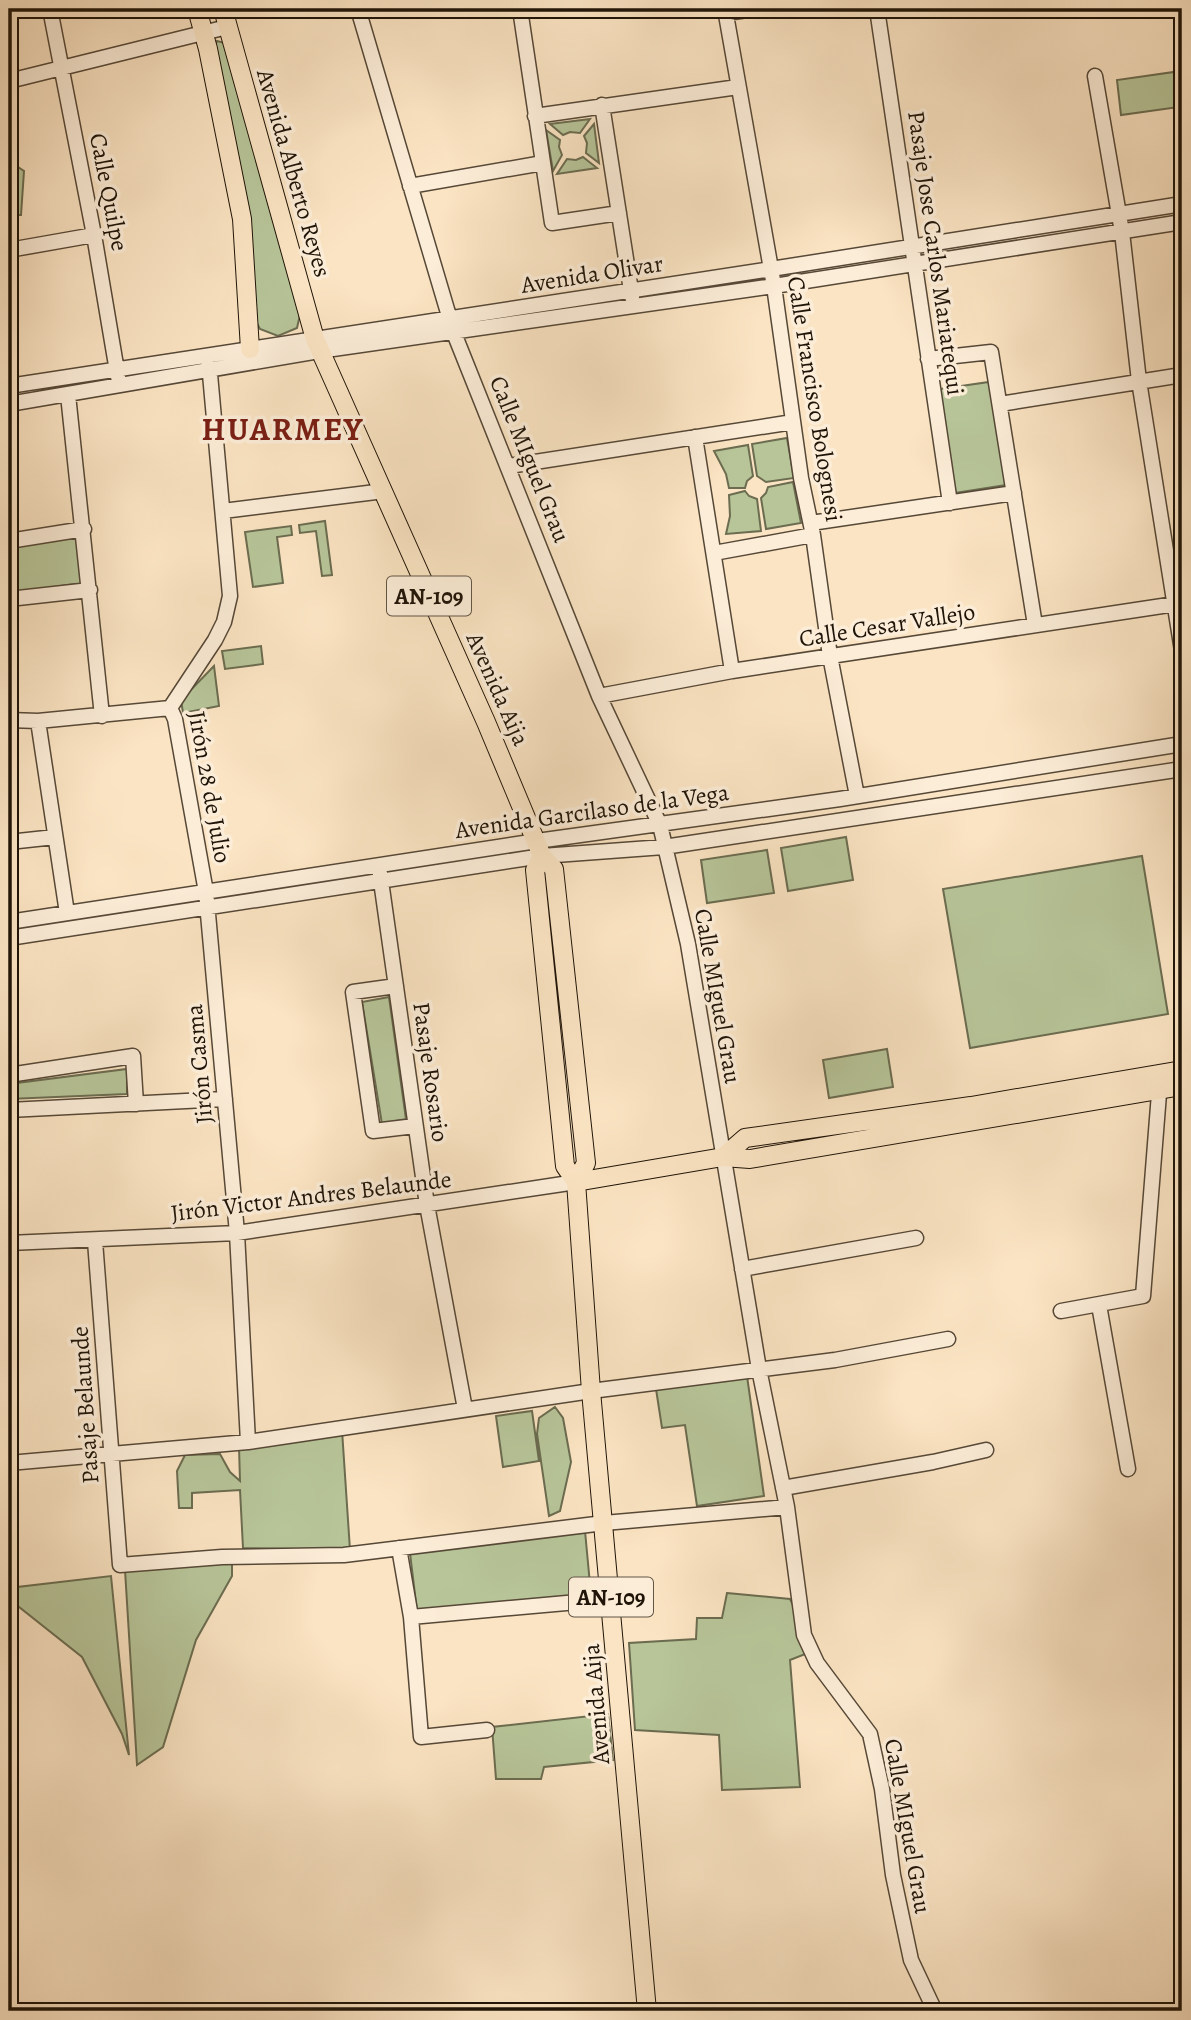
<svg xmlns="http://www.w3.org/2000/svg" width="1191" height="2020" font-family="Alegreya,serif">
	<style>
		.green { fill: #b7c599; stroke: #6b6c50; stroke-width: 2 }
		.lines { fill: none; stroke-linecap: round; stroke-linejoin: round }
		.minor-casing { stroke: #564837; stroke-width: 17 }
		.major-casing { stroke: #1f1408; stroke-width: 20 }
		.minor { stroke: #fcedd8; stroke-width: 14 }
		.major { stroke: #fbe4c3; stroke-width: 18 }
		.labels { text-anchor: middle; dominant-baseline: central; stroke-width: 7; stroke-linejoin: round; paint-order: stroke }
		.shield { fill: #fcedd8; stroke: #615546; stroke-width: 2 }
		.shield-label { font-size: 23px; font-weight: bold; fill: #1f1408 }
		.street-label { font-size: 24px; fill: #1f1408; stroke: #fcedd8 }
		.district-label { font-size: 32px; font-weight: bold; letter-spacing: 2px; fill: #7a1f14; stroke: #fcedd8 }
	</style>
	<rect width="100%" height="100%" fill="#fbe4c3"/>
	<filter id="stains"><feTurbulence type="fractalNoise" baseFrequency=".00286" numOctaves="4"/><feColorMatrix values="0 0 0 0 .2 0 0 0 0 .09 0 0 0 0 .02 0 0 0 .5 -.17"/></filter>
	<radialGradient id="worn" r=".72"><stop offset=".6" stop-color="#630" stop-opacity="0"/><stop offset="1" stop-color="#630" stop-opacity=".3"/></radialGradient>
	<!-- green -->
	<path class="green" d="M217,41l8,2 77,263 -5,22 -19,8 -18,-7 -6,-11 -40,-270z
		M1174,72l5,35 -58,8 -4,-35z
		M590,119l-10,14 -10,-1 -7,3 -13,-11z
		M594,124l5,39 -13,-10 1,-10 -3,-7z
		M546,130l14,10 -1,7 3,8 -9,16z
		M583,157l14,11 -40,6 10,-15 9,1z
		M9,161l15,10 -3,44h-12z
		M989,382l17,103 -51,8 -15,-104z
		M787,438l7,40 -28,4 -9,-6 -5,-32z
		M748,445l5,31 -6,5 -2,7h-16l-3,-14 -12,-23z
		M793,482l8,41 -35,6 -5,-31 5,-5 2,-6z
		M745,491l4,5 8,3 4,32 -35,3 4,-18 -1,-21z
		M325,521l7,54 -10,1 -6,-45 -16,2 -1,-8z
		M291,526l1,9 -15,2 6,46 -30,4 -8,-55z
		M77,535l6,48 -74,10v-47z
		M261,646l2,18 -38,5 -3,-18z
		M214,666l5,40 -36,7 -2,-13z
		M846,837l7,43 -65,11 -7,-43z
		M767,850l7,43 -67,10 -6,-43z
		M1142,856l26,158 -198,34 -27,-159z
		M389,997l17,122 -24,5 -20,-122z
		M887,1049l6,38 -64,11 -6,-38z
		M127,1069v25l-118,5v-15z
		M747,1376l17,120 -67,10 -12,-81 -23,3 -6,-39z
		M555,1407l8,11 8,44 -11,49 -11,5 -12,-82 2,-16z
		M532,1411l7,50 -36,6 -7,-51z
		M342,1430l8,120 -107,-2 -3,-58 -48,3v15h-13l-2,-37 8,-16 35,-1 10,18 10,9 -1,-34z
		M585,1531l6,64 -174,16 -7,-58z
		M232,1563v13l-36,64 -33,107 -26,18 -12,-195z
		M111,1576l18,179 -7,-21 -40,-77 -73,-58v-11z
		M727,1593l63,6 8,16 10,38 -18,7 10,127 -78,3 -3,-55 -84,-5 -6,-87 67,-4 1,-21h25z
		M608,1714l5,46 -69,7 -3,12h-45l-4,-52z"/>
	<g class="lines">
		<!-- minor casing -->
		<g class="minor-casing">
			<path id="minor" d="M50,9l44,226 24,142
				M358,9l96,324 145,363 61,129 28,119 71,425 28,138 17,128 13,28 53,71 12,55 11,86 18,85 24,51
				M520,9l32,214 67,-10
				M725,9l49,277 27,192 12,57 17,121 27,140
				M877,9l73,494
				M726,13l28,-4
				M1095,76l27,156 17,149 43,270
				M9,81l218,-54
				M602,105l30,192
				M535,116l203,-29
				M410,186l133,-23
				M9,250l85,-15
				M928,359l63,-7 44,273
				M9,386l762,-117 411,-65
				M68,395l34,321
				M9,404l310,-53 455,-65 408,-64
				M1000,404l182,-29
				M695,437l37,234
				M509,466l284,-44
				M223,511l161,-20
				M811,523l203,-30
				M9,541l75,-12
				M714,553l99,-18
				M9,599l81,-9
				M599,696l133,-25 450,-68
				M170,708l5,11 31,173 31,341 11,209
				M170,708l45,-68 9,-18 6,-26 -21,-233
				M9,720l29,1 132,-13
				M38,721l29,192
				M9,842l46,-5
				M380,874l47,331 38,204
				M9,922l528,-81 303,-42 342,-55
				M9,938l533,-82 122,-9 518,-78
				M396,986l-43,6 20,139 42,-5
				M9,1075l124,-19 3,48
				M9,1110l216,-11
				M95,1241l25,324 102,-8 122,-2 260,-32 183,-16
				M9,1243l228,-10 339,-51
				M742,1269l174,-31
				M1099,1305l29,164
				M1061,1311l82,-15 17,-215
				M9,1463l239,-21 343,-51 244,-31 113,-21
				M783,1488l150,-26 53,-12
				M399,1548l12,69 200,-18
				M411,1617l10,120 66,-7"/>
		</g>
		<!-- major casing -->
		<g class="major-casing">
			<path id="major" d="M197,9l11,40 34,170 8,130
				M223,9l92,330 171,383 56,134 12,13 32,294 -10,19
				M542,856l-7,14 30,296 11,16 15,209 56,620
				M723,1157l22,-19 226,-32 211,-36
				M576,1182l147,-25 27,2 432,-73"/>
		</g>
		<!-- minor -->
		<use href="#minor" class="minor"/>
		<!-- major -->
		<use href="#major" class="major"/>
	</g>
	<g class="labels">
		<!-- shield labels -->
		<g class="shield">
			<rect x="387" y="576.5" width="84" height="39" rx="5"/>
			<rect x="569" y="1577.5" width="84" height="39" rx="5"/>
		</g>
		<g class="shield-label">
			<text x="429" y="596">AN-109</text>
			<text x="611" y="1597">AN-109</text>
		</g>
		<!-- street labels -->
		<g class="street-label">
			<text transform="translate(294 173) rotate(74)">Avenida Alberto Reyes</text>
			<text transform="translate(109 192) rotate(79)">Calle Quilpe</text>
			<text transform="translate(936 253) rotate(82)">Pasaje Jose Carlos Mariatequi</text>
			<text transform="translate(592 274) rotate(-9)">Avenida Olivar</text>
			<text transform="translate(815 399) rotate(81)">Calle Francisco Bolognesi</text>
			<text transform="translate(530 459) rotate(68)">Calle MIguel Grau</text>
			<text transform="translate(887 625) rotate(-9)">Calle Cesar Vallejo</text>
			<text transform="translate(498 689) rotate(66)">Avenida Aija</text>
			<text transform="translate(210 787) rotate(80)">Jirón 28 de Julio</text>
			<text transform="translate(592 811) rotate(-8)">Avenida Garcilaso de la Vega</text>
			<text transform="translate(718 996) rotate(80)">Calle MIguel Grau</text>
			<text transform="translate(199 1064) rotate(-95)">Jirón Casma</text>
			<text transform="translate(431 1072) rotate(82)">Pasaje Rosario</text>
			<text transform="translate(311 1196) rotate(-7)">Jirón Victor Andres Belaunde</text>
			<text transform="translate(85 1405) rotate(-94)">Pasaje Belaunde</text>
			<text transform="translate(596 1704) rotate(-95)">Avenida Aija</text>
			<text transform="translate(908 1826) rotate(80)">Calle MIguel Grau</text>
		</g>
		<!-- district labels -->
		<g class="district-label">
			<text x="283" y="429">HUARMEY</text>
		</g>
	</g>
	<!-- margin -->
	<rect width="1191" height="2020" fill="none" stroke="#fbe4c3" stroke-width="35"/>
	<rect x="10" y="10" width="1170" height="1999" fill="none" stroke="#1f1408" stroke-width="3.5"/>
	<rect x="18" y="18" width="1156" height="1985" fill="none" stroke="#1f1408" stroke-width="2"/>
	<rect width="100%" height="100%" filter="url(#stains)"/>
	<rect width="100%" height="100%" fill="url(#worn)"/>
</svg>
